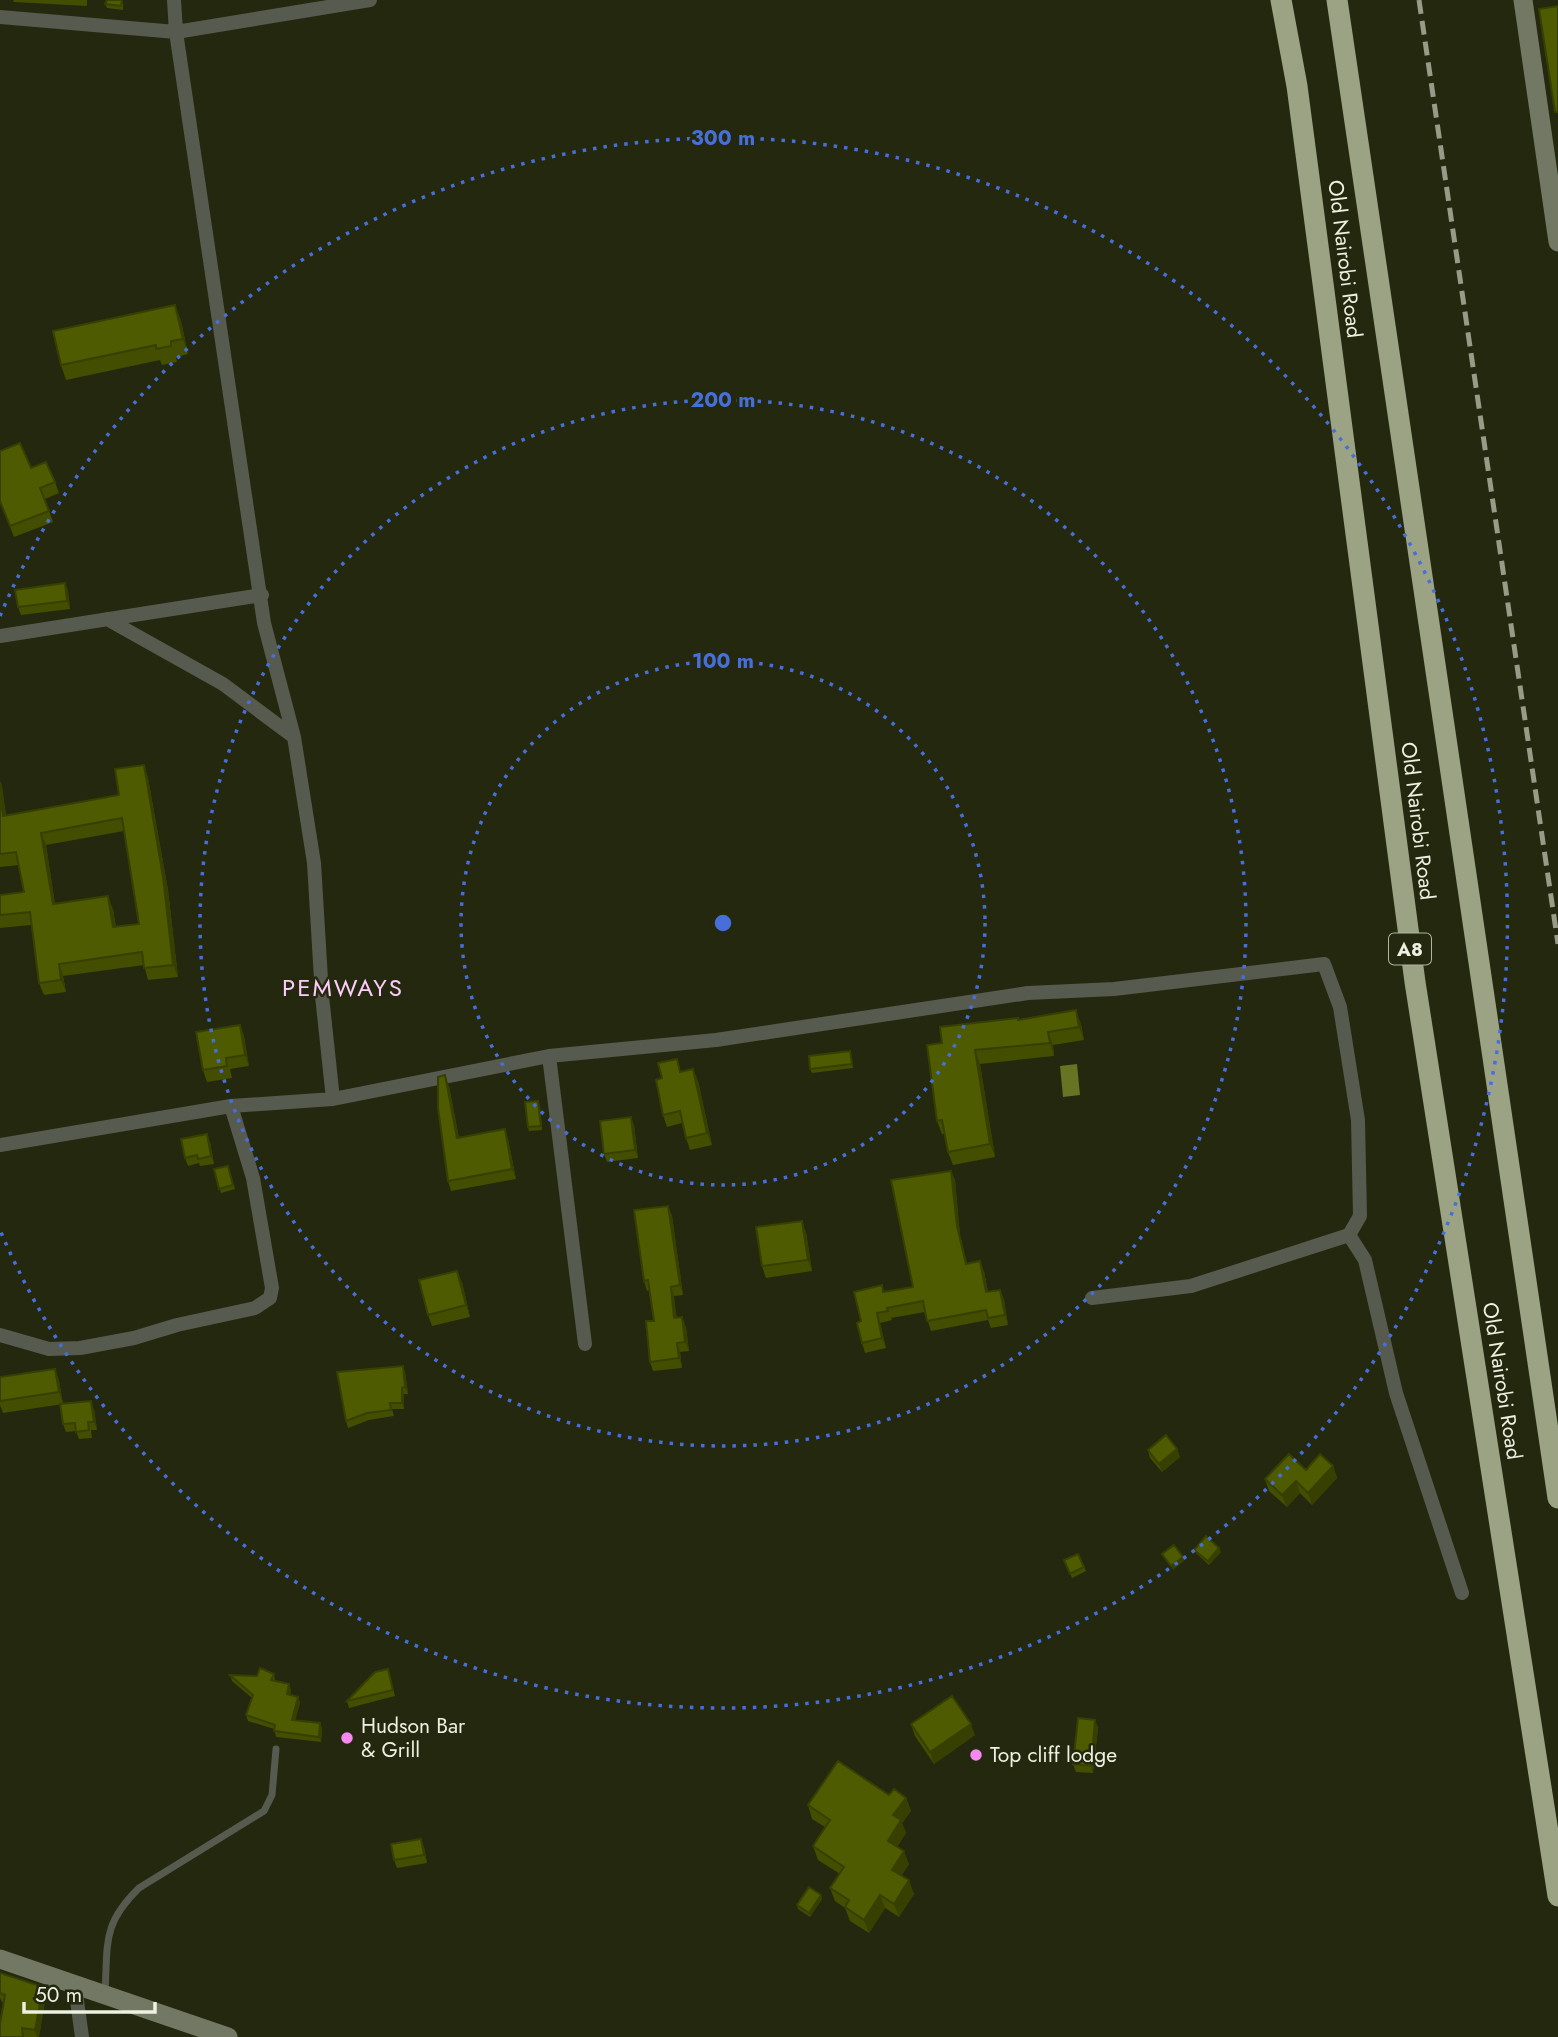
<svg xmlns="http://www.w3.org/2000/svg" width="1558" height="2037" font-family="Jost,sans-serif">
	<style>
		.water { fill: #667424 }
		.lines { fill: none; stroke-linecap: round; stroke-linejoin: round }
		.lane { stroke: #575a4e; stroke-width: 7 }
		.street { stroke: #575a4e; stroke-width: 14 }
		.secondary { stroke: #737864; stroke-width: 19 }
		.highway { stroke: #9ba384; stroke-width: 21 }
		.rail { stroke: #979b87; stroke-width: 5; stroke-dasharray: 14 7; stroke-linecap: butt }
		.wall { fill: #434e00; fill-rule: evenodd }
		.shaded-wall { fill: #374000 }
		.building { fill: #4e5b00; stroke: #374000; stroke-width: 2; fill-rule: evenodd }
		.ring { fill: none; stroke: #476fda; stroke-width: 3.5; stroke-dasharray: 3.5 7 }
		.poi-dot { fill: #f589ef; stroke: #23280e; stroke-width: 2.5 }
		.labels { text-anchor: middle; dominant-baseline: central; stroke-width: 5; stroke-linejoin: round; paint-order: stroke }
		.shield { fill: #23280e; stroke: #b0b5a2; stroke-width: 2 }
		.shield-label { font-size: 19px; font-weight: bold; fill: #edf1e1 }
		.street-label { font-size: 21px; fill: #edf1e1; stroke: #23280e }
		.poi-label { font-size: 21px; fill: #edf1e1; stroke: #23280e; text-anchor: start }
		.quarter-label { font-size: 24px; letter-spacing: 2px; fill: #fdcdf9; stroke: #23280e }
		.centre { fill: #476fda; stroke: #23280e; stroke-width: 3.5 }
		.ring-label { font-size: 21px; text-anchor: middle; font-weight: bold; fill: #476fda; stroke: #23280e; stroke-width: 5; stroke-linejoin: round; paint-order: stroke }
	</style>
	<rect width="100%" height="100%" fill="#23280e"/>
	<!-- water -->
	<path class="water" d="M1077,1064l3,31 -17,2 -3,-31z"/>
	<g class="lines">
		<!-- lane -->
		<path class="lane" d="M105,1991c3,-48 -3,-67 34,-103l125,-77 8,-16 4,-46"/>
		<!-- street -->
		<path class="street" d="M174,0l2,32 88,591 30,114 20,126 8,133 11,103
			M0,17l176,15 194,-32
			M107,619l116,65 71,53
			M0,636l262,-41
			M549,1056l36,288
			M0,1145l231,-39 102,-7 216,-43 167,-16 312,-47 86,-4 210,-25 16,43 18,113 2,96 -11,19
			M1092,1298l99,-12 158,-51 16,25 31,133 66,200
			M0,1335l49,14 31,-1 54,-10 43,-13 78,-17 15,-10 2,-10 -19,-110 -22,-72
			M75,1986l7,51"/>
		<!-- secondary -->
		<path class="secondary" d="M1523,0l35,242
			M0,1959l228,78"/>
		<!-- highway -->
		<path class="highway" d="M1281,0l16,86 118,896 143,914
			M1337,0l221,1498"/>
		<!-- rail -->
		<path class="rail" d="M1419,0l139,944"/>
	</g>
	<!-- wall -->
	<path class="wall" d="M13,0h74v6l-73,-4z
		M123,2v8l-16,-2 -2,-4z
		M175,305l6,16 7,33 -12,3 1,5 -15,3 -2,-5 -94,20 -5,-15z
		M31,468l24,14 4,11 -14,6 8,23 -39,15 -14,-35z
		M65,583l3,8 2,18 -49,6 -3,-8z
		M144,765l4,13 20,112 10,87 -30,3 -4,-15 -81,11 3,16 -22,3 -5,-12 -8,-58 -31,3v-33l24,-3 -5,-27 -19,2v-86l6,35 113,-21zM124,831l15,93 -23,3 -3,-18 -58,-5 -9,-59z
		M1019,1020l62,4 3,16 -31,5 1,11 -74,8 15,93 -42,8 -5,-13 -3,-18h-3l-5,-13 5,-78z
		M240,1025l4,11 5,30 -19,3 2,9 -25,4 -4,-12z
		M850,1051l3,17 -41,5 -2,-4z
		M693,1069l5,12 14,64 -22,5 -4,-12 -4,-15 -15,4 -4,-12 19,-43z
		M449,1086l10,52 49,1 8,40 -65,12 -3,-10z
		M540,1105l2,25 -13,1 -1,-4z
		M634,1125l4,33 -31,4 -3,-8z
		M210,1142l4,22 -14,2 -1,-3 -11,3 -3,-8z
		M228,1166l7,23 -14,4 -7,-24z
		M951,1171l4,9 5,55 7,29 17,7 4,21 12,-2 4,10 4,25 -17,3 -3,-8 -57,11 -6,-19 -34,6 1,2 -12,3 6,25 -21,5 -3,-10 -1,-22 23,-29 29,-5z
		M668,1206l4,10 11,79 -9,1 2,22 10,9 3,24 -9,1 2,16 -29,3 -3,-9 4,-41 -4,-31 -3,1 -3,-10z
		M806,1232l6,39 -46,7 -4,-12z
		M462,1282l8,35 -38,9 -4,-11z
		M55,1369l4,12 4,23 -60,9 -3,-8v-28z
		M405,1372l3,22h-4v15h-12l2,7 -25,4 -21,8 -2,-7z
		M94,1409l3,21h-6l1,8 -13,1 -3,-8 -10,1 -3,-8z
		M1177,1449l3,8 -18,15 -12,-14 -2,-8z
		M1333,1466l4,12 -25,27 -12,-12 -13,14 -18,-16 -4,-12 41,-9z
		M1194,1550l27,2 -12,13 -13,-12z
		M1064,1560l20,7 2,4 -14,7z
		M388,1669l7,27 -46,12 -2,-7z
		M274,1674l1,7 16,9 -1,5 8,2 2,6 -5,17 25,3 2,6 -1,13 -45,-5 -2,-8 -26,-8 -2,-6 6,-17 -20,-17 -2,-6 27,1z
		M1095,1720l3,8 -5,45 -17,-1 -3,-8z
		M911,1724l64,11 -41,29 -19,-28z
		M889,1795l17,3 5,13 -9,12 4,10 -9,14 12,17 -8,12 13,18 -15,23 -14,-9 -16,25 -19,-12 -5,-13 -10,-7 -5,-13 10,-14 -22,-14 -5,-14 12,-19 -13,-8 -4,-14z
		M424,1847l3,16 -30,5 -3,-8z
		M821,1895l1,4 -12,18 -12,-8 -1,-4z
		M0,1973l46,22 -7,42h-39l4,-35h-2l-2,-4z"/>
	<!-- shaded-wall -->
	<path class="shaded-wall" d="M175,305l6,16 7,33 -5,-15z
		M65,583l3,8 2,18 -3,-8z
		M144,765l4,13 20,112 10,87 -5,-12z
		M0,781l2,4 6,44 -5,-13 -3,-21z
		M41,833l5,12 11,72 -4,-13z
		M108,896l5,13 4,31 -4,-13z
		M59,964l4,12 3,16 -5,-12z
		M1076,1010l5,14 3,16 -5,-13z
		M240,1025l4,11 5,30 -4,-11z
		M1048,1032l5,13 1,11 -4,-13z
		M975,1050l5,14 15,93 -5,-13z
		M693,1069l5,12 14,64 -5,-12z
		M445,1075l4,11 12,63 -4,-11z
		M631,1117l3,8 4,33 -3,-8z
		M505,1129l3,10 8,40 -4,-10z
		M207,1134l3,8 4,22 -3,-8z
		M951,1171l4,9 5,55 10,39 -4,-10 -9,-38z
		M668,1206l4,10 11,79 -3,-10z
		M802,1221l4,11 6,39 -4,-11z
		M980,1261l4,10 6,31 -4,-10z
		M457,1271l5,11 8,35 -4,-12z
		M671,1287l3,9 4,31 -4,-9z
		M1000,1290l4,10 4,25 -3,-10z
		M877,1313l3,10 6,25 -4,-10z
		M682,1317l4,10 3,24 -4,-9z
		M677,1343l3,9 2,16 -3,-10z
		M403,1366l2,6 3,22 -3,-7z
		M55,1369l4,12 4,23 -4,-12z
		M402,1388l2,6v15l-2,-6z
		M91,1401l3,8 3,21 -3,-8z
		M1177,1449l3,8 -18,15 -3,-8z
		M1333,1466l4,12 -25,27 -4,-12z
		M1296,1481l4,12 -13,14 -5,-12z
		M1219,1548l2,4 -12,13 -1,-4z
		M1183,1557l1,4 -11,9 -2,-4z
		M289,1684l2,6 -2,10 -2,-6z
		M298,1697l2,6 -6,23 -2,-6z
		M1095,1720l3,8 -5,45 -2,-7z
		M320,1723l2,6 -1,13 -2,-5z
		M971,1724l4,11 -41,29 -4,-12z
		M906,1798l5,13 -9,12 4,10 -14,21 -4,-13 5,-26z
		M421,1839l3,8 3,16 -3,-8z
		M904,1851l5,13 -12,19 -5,-13z
		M909,1880l5,14 -15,23 -5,-13z
		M821,1895l1,4 -12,18 -1,-4z
		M880,1895l5,13 -16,25 -5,-13z
		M43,1987l3,8 -7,42h-2l-2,-7z"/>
	<!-- building -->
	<path class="building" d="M107,0h15l-1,6 -16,-2z
		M1558,6v106h-3l-16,-103z
		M175,305l8,34 -12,2v5l-15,3v-4l-95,20 -8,-34z
		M20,443l11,25 15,-6 9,20 -15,6 9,23 -39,15 -10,-25v-50z
		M65,583l2,18 -49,6 -3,-17z
		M144,765l19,112 10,88 -29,3 -2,-16 -83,12 2,16 -22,3 -9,-71 -30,3v-20l24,-3 -8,-40 -16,2v-59l3,21 116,-21 -4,-26zM122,818l17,106 -26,3 -5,-31 -55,8 -12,-71z
		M1076,1010l3,17 -31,5 2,11 -75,7 15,94 -42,8 -6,-32 -5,1 -10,-76 15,-2 -2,-16 78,-9v2z
		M240,1025l5,30 -19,3 1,8 -24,4 -7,-38z
		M850,1051l2,13 -42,5 -1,-13z
		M677,1059l3,13 13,-3 14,64 -21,5 -6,-27 -17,4 -7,-35 6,-2 -4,-15z
		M445,1075l12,63 48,-9 7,40 -64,12 -10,-73v-31z
		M538,1101l3,25 -13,1 -3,-25z
		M631,1117l4,33 -31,4 -4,-33z
		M207,1134l4,22 -13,3 -1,-4 -12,3 -4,-19z
		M228,1166l5,19 -14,4 -5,-20z
		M951,1171l6,55 9,38 14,-3 6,31 14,-2 5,25 -17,3 -2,-8 -59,11 -4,-20 -36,7 1,3 -11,2 5,25 -20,5 -5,-20 4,-2 -7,-29 28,-7 1,7 30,-5 -22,-107z
		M668,1206l12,79 -9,2 3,31 8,-1 3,25 -8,1 2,15 -29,4 -4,-41h8l-6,-41 -4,1 -10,-71z
		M802,1221l6,39 -46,6 -6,-39z
		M457,1271l9,34 -38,10 -9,-35z
		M403,1366l2,21 -3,1v15h-12l1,7 -24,3 -21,8 -9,-49z
		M55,1369l4,23 -59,9v-24z
		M91,1401l3,21h-6l1,8 -13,2 -1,-9 -12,1 -3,-20z
		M1166,1435l11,14 -18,15 -11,-14z
		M1289,1454l17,16 14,-16 13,12 -25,27 -12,-12 -14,14 -17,-16z
		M1206,1536l13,12 -11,13 -14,-11z
		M1174,1545l9,12 -12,9 -9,-12z
		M1078,1554l6,13 -14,7 -6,-14z
		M260,1668l14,6 -3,6 18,4 -2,10 11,3 -6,23 28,3 -1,14 -45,-6 1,-6 -29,-10 7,-20 -23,-20 27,1z
		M388,1669l5,21 -46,11 28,-29z
		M952,1696l19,28 -41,28 -19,-28z
		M1078,1718l17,2 -4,46 -18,-2z
		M838,1761l51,34 5,-6 12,9 -13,17 8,5 -13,21 16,10 -12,19 17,10 -15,24 -14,-9 -16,25 -19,-13 4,-7 -19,-12 14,-21 -31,-21 17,-26 -22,-15z
		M421,1839l3,16 -30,5 -3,-16z
		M809,1887l12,8 -12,18 -12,-8z
		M0,1973l43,14 -8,43 -13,-2 1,9h-23v-13l5,-29 -5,-2z"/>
	<!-- distance rings -->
	<g class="ring">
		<circle cx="723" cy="923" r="262"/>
		<circle cx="723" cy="923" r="523"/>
		<path d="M0 616A785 785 0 1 1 0 1230"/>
	</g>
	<!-- markers -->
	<g class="poi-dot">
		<circle cx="347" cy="1738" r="7"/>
		<circle cx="976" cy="1755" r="7"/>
	</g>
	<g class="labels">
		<!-- shield labels -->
		<rect class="shield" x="1389" y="933.5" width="42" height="31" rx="5"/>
		<g class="shield-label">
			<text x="1410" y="949">A8</text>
		</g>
		<!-- street labels -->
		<g class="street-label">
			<text transform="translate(1345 259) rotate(83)">Old Nairobi Road</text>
			<text transform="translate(1418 821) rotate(83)">Old Nairobi Road</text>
			<text transform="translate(1502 1381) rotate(81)">Old Nairobi Road</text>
		</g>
		<!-- poi labels -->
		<g class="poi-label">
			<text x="361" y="1726">Hudson Bar<tspan x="361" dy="24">&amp; Grill</tspan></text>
			<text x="990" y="1755">Top cliff lodge</text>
		</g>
		<!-- quarter labels -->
		<g class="quarter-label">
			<text x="343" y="987">PEMWAYS</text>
		</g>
	</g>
	<circle cx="723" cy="923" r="10" class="centre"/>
	<g class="ring-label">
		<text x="723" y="145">300 m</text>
		<text x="723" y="407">200 m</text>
		<text x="723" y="668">100 m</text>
	</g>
	<!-- scale -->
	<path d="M24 2002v10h131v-10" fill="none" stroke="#edf1e1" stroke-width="3.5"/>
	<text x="35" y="2002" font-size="21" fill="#edf1e1" stroke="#23280e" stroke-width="5" paint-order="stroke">50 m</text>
</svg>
